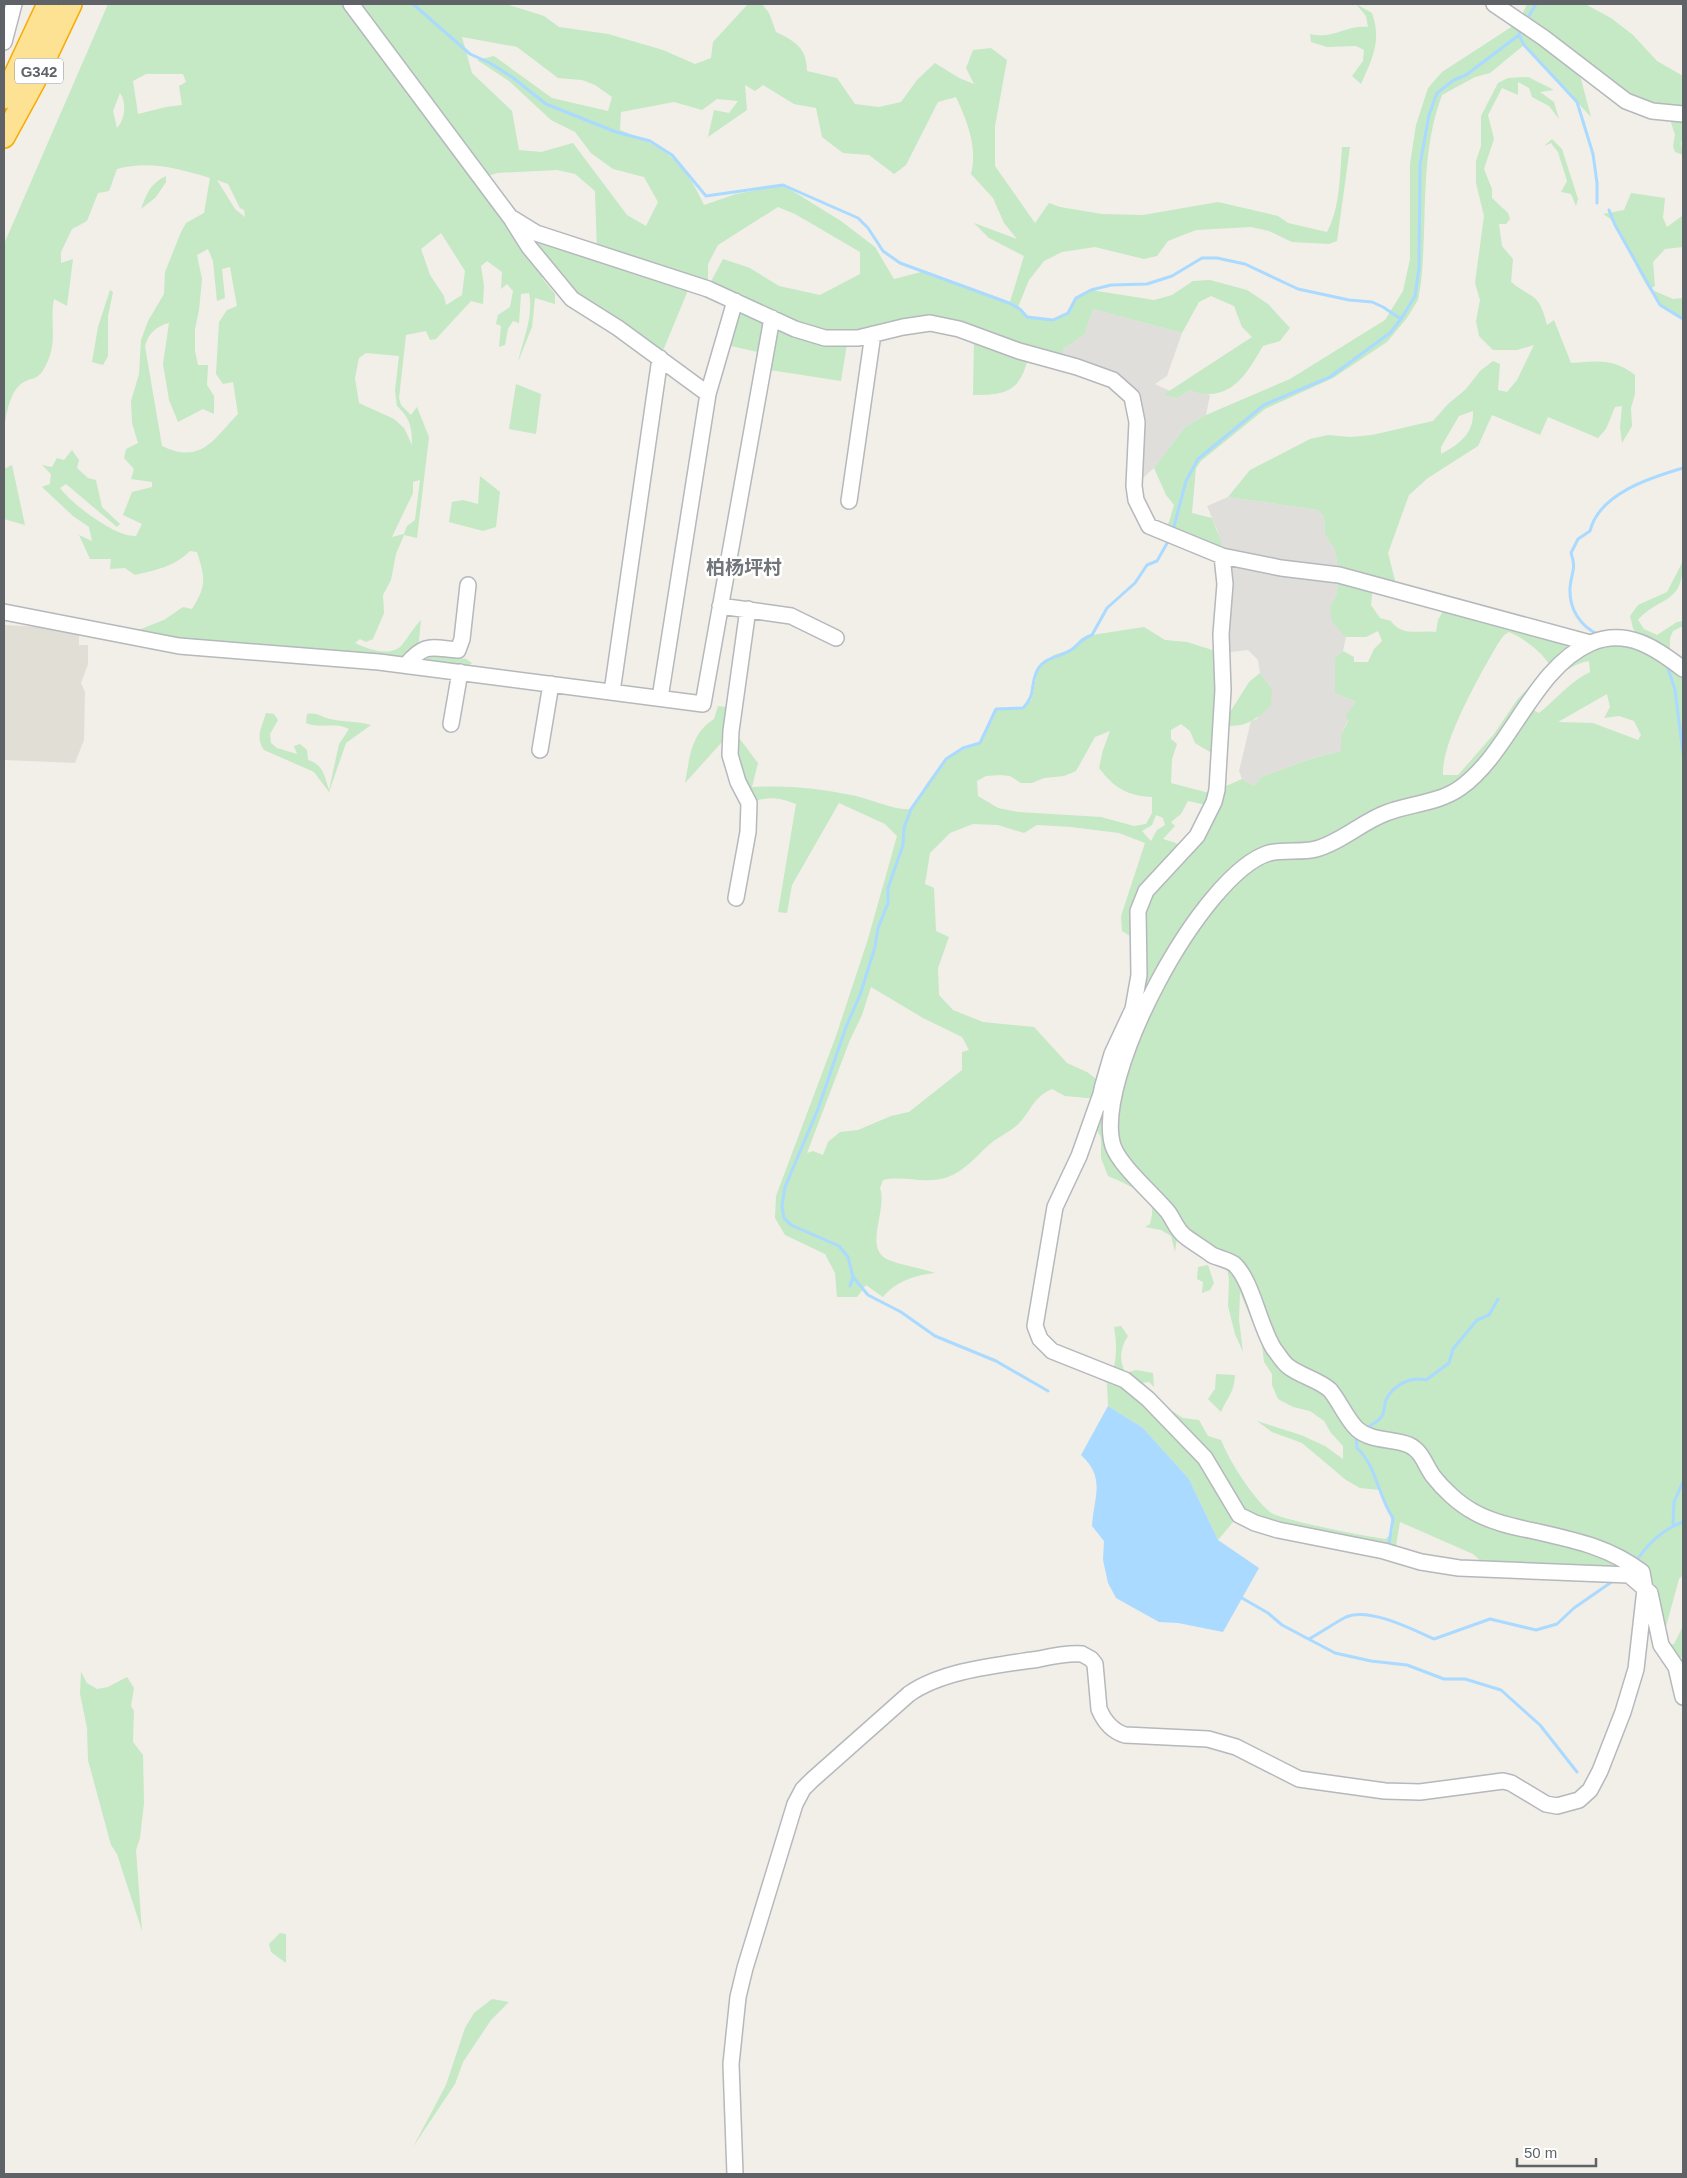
<svg xmlns="http://www.w3.org/2000/svg" width="1687" height="2178" font-family="Arial,'Noto Sans SC',sans-serif">
	<style>
		.industrial { fill: #e0deda }
		.education { fill: #e1ded6 }
		.green { fill: #c5e8c5; fill-rule: evenodd }
		.water { fill: #aadaff }
		.lines { fill: none; stroke-linecap: round; stroke-linejoin: round }
		.stream { stroke: #aadaff; stroke-width: 3 }
		.minor-casing { stroke: #b5b8bc; stroke-width: 18 }
		.highway-casing { stroke: #f9ab00; stroke-width: 24 }
		.minor { stroke: #fff; stroke-width: 15 }
		.highway { stroke: #fde293; stroke-width: 21 }
		.labels { text-anchor: middle; dominant-baseline: central; stroke-width: 5; stroke-linejoin: round; paint-order: stroke }
		.shield { fill: #fff; stroke: #8f9295; stroke-width: 1 }
		.shield-label { font-size: 15px; font-weight: bold; fill: #5f6368 }
		.quarter-label { font-size: 19px; font-weight: bold; fill: #70757a; stroke: #fff }
	</style>
	<rect width="100%" height="100%" fill="#f1efe8"/>
	<!-- industrial -->
	<path class="industrial" d="M1093,309l89,24 -15,43 -12,8 15,7 -6,4 13,3 13,-8 20,5 -4,20 -21,12 -31,41 -20,18 -2,-89 -69,-34v-14l22,-15z
		M1228,497l90,13 6,7 1,18 10,15 4,25 -3,21 -6,10 16,31 -3,14 -8,6v36l21,9 -15,33v16l-31,8 -49,18 -7,9 -12,-7 -3,-8 12,-50 6,-2 15,-30 -12,-16 -2,-13 -10,-10 -26,3 -4,-121 -11,-26z"/>
	<!-- education -->
	<path class="education" d="M4,625l75,4v16h9v19l-7,19 4,9 -1,48 -9,23 -71,-3z"/>
	<!-- green -->
	<path class="green" d="M108,4h398l38,12 15,11 49,7 55,16 32,14 16,-6 2,-16 35,-38h14l7,9 7,19c19,9 31,16 31,39l30,7 18,26 24,3 22,-5 16,-22 18,-17 24,15 15,6 -8,-16 7,-18 18,-2 16,12 -12,66v40l40,57 14,-20 11,4 42,7 41,1 75,-13 60,14 10,7 39,9c13,-23 13,-58 15,-85h8l-13,94 -8,3 -37,-2 -23,-11 -18,-4 -55,3 -28,11 -11,15 -13,3 -49,-12 -33,5 -18,9 -15,19 -11,27 9,10 26,3 15,-7 8,-15 15,-8 63,10 18,-5 21,-14 17,-1 37,10 21,14 22,24 -10,13 -17,5c-12,20 -26,48 -54,48 -6,1 -13,-2 -19,-4l-13,8 -14,-3 89,-58 -10,-10 -8,-21 -23,-10 -12,6 -17,31 -89,-24 -8,25 -22,15v14l-34,-9c-8,36 -20,41 -56,41l1,-60 -44,-12 -82,15 -7,43 -78,-12 3,-15 -44,-10 12,-43 -43,-18 -31,75 -105,-79 -13,-1 13,16v10l-20,-6 -3,29 -14,35c5,-23 16,-46 11,-69l-8,1 -2,29 -6,-2 -5,8 -3,16 -6,2 2,-21 -5,-2 2,-9 12,-8 3,-16 -6,-7 -6,5 1,-17 -15,-11 -6,5 3,20 -1,18 -12,-3 -35,38 -6,1 -4,-9 -20,4 -7,63 2,7 10,10 6,-8 12,30 -12,101 -13,-3 -8,19 -5,26 -8,15 1,18 -11,26 -7,3 -6,-3 -5,4c12,6 35,14 46,3 7,-8 12,-18 20,-26l-3,31 48,8 6,4 -12,9 -337,-36 41,-16 19,-13 9,2c15,-23 13,-32 5,-57l-7,-1c-16,16 -35,19 -55,24l-10,-7 -15,1 1,-10h-21l-11,-24 13,6 -3,-14 -16,-11 -31,-29 8,-3 1,-10 -9,-9 10,2 5,-9 7,2 8,-10 7,10 -2,8 11,10 8,2 6,27 18,17 -3,3 -51,-43 -6,4c13,17 55,49 76,48l6,-12 -19,-9 9,-23 20,-5v-5l-21,-3 3,-10 -10,-11 2,-9 12,-6 -6,-20 -1,-22 8,-27 2,-34 7,-19 16,-27 1,-22 16,-40 5,-9 18,-10 6,-35c-30,-9 -61,-18 -93,-9l-8,22 -11,2 -11,28 -15,8 -11,23v11l12,-4 -6,47 -13,-7c-5,26 5,42 -9,68 -8,15 -13,9 -24,17 -12,9 -14,30 -17,43v-183zM462,37l55,10 41,31 24,2 13,5 17,12 -4,14 -56,-13 -58,-42 -17,4 32,21 42,39 24,12 16,21 22,16 31,8 14,25 -12,24 -19,-11 -54,-72 -32,9 -22,-2 -7,-39 -40,-38zM146,74h37l3,8 -7,4 3,19 -16,2 -28,7 -5,-33zM745,85l10,6 8,-6 31,19 22,4 6,29 21,16 26,2 25,19 12,-9 32,-63 18,-5c11,24 22,50 15,77l22,24 11,25 13,16 -43,-16 15,15 35,18 -14,46 -85,-31 -31,8 -19,-32 -34,-26 -58,-36 -47,9 -32,11c-21,-46 -38,-57 -84,-75l1,-18 53,-10 28,8 15,-11 21,2 -9,12 -15,-3 -6,27 39,-27zM120,93c7,10 5,26 -3,35l-4,-17zM557,170l18,4 20,17 2,60 -87,-34 -28,-39 15,-5zM217,180l11,4 12,24 4,2 1,7 -10,-8zM778,207l17,7 65,38v22l-40,21 -41,-9 -29,-18 -27,-9 -15,28v-23l10,-19zM441,233l24,38 -3,24 -16,10 -2,-9 -14,-21 -9,-26zM208,249l5,12 4,40 8,-3 -3,-29 8,-2 7,39 -10,4 -8,12 -3,52 7,10 10,-2 5,32c-24,25 -37,51 -76,32l-17,-100c3,-12 11,-20 24,-23l-6,41 6,36 9,22 25,-13 11,5v-18l-7,-11 1,-20h-10l-3,-14v-22l4,-19 3,-31 -5,-24zM366,353l33,3 -4,35 2,15c13,12 15,21 15,39l-8,-17 -10,-9 -35,-16 -4,-25 4,-20zM420,480l-5,40 -8,6 -3,8 -12,3 21,-44v-11z
		M1356,4l16,9c10,28 0,46 -11,71l-9,-8 11,-15 1,-11 -8,-4 -29,1 -16,-5 -1,-8c23,6 35,-9 58,-7l-2,-11z
		M1527,4h58l26,14 22,17 24,26 26,15v62l-2,5 2,12 -8,-3 -2,-6 2,-11 -7,-22 -16,-2 -75,-47 14,53 -67,-72 -34,28 -15,4 -33,18c-23,61 -14,124 -21,187l-3,18 -11,18 -20,24 -54,36 -68,31 -64,52 -5,7 -4,45 20,5 10,26v12l-61,-24 8,-10 5,-17 -8,-10 -12,-27 31,-41 21,-12 84,-36 95,-59 18,-29 7,-32v-95l6,-39 12,-37 14,-16 77,-50z
		M1528,77l26,13 -14,2 14,10 5,17 -10,-13 -17,-9 -3,-9 -11,-6v13l-16,-7 -14,27 6,24 -10,30 8,20v9l16,15 2,6 -4,5h-7l3,22 11,13 -2,23c23,18 28,11 36,43l7,-5 17,43c27,-2 42,-5 64,12v19l-4,14 1,18 -10,17 -2,-16 2,-21 -7,1 -9,22 -8,9 -50,-21 -8,18 -48,-20 -14,31 -50,32 -19,17 -21,58 10,39 -25,-7 -2,20 9,13 11,3c11,16 28,9 45,11l2,-12 9,-16 143,39 22,-5 28,5 -7,-15 -3,-12 8,-11 29,-13 16,-31c0,45 -23,34 -45,59l6,9 13,6 20,-13 6,-1v5l-10,5 -3,7v21l13,10v906l-4,4 -18,66 13,-1 9,-18v31l-11,3 -11,-15 -11,-52 -21,-18 -139,-6 -17,-15 -73,-32 -4,24 -12,5c-48,-10 -101,-14 -145,-36l-21,25 -29,-61 -46,-51 -35,-22 -1,-23 -9,-5 3,-9 11,5c5,-16 5,-30 2,-47l7,-1 7,10c-8,12 -9,23 -3,37l11,-3 17,3 1,14 -5,-5 -7,1 -1,10 23,22 8,-4 11,7 16,2 9,16 13,4c9,22 31,57 49,72 9,8 99,25 116,27l7,-8c0,-16 -9,-26 -13,-41l-20,-2 -14,-8 -44,-37 -30,-11 -15,-11 44,14 24,11 18,13v-13l-12,-13 -7,-12 -14,-10 -17,-4 -15,-8 -6,-14v-11l-8,-12 -2,-17 -22,-53 -1,28 4,32 -8,-18 -7,-28 1,-26 -3,-19 -13,-6 -35,-25 -3,22 -4,-16 -10,-6 -16,-3 5,-3c1,-5 3,-11 2,-16 -5,-16 -30,-26 -44,-32l-7,-18v-20l-5,-10 -17,28 20,-57 -34,-3 -13,-7c-18,8 -19,18 -31,32 -8,10 -22,15 -31,23 -14,12 -25,27 -42,33 -22,8 -44,-2 -65,3l-3,8c8,22 -18,62 9,72 15,6 32,8 46,13 -19,2 -39,8 -52,24l-17,-12 -9,12h-20l-2,-24 -10,-19 -40,-19 -10,-17 1,-22 60,-160 32,-97 29,-103 -12,-12 -46,-21 -47,82 -5,28 -9,-1 18,-108c-18,-7 -28,-8 -47,-1l-11,-21 -8,-27 1,-23 -46,51c5,-25 5,-49 29,-64l4,-13 16,2 -3,23c12,9 17,20 27,32l-6,24c33,-2 67,1 99,8 17,3 45,16 60,14 20,-32 31,-55 69,-66l16,-34 27,-1 9,-9 5,-27 6,-9 11,-8 16,-5 12,-12 10,-3 52,-8 21,13 22,2 35,11v72l27,-43 11,-9 12,16 -1,17c-18,16 -26,21 -49,20l-2,32 -25,-15 -5,-12 -9,-7 -10,6v9l6,5 -5,15 -1,24 38,10 -3,12 -18,-4 -7,13 -10,8 4,4 -12,13 13,4 8,7c16,-17 27,-37 33,-60l25,-11 12,7 7,-9 49,-18 31,-8v-16l7,-14 -2,-6 10,-13 -21,-9v-36l8,-6 11,6v5h14l6,-13 8,-8 -4,-10 -12,6h-20l-14,-15 -2,-16 6,-10 3,-21 -4,-25 -10,-15 -1,-18 -6,-7 -90,-13 22,-27 60,-31 18,-4 22,2 22,-2 61,-14 15,-17 18,-15 14,-18 13,-10 7,3 -2,26 9,2 10,-12 17,-35 -17,5h-24l-14,-14 -3,-15 4,-21 -5,-17 9,-67 -8,-33v-22l5,-15v-30l17,-33 10,-5zM1473,411c1,23 -14,33 -32,43v-7l18,-31zM1509,632c18,8 36,22 45,40l-11,12 -13,2 -13,14 -23,34 -36,41h-15c-2,-33 37,-100 54,-130l7,-10zM1589,661l1,11c-21,10 -33,27 -51,41l-6,-3c14,-21 30,-45 56,-49zM1607,694l3,13 -6,11 15,-2 15,5 7,14 -3,5 -45,-17 -35,-1zM1110,731l-7,19 -4,18c15,20 29,28 53,29v16l-6,11 -12,2 -33,-9 -83,-5 -20,-4 -20,-12 -1,-15 9,-5 14,-1 10,1 11,7h11l12,-5 20,-2 12,-5 19,-34zM1156,815l7,3 2,7 -8,5 -6,11 -9,-10 10,-6zM973,824l25,1 26,8 13,-8 34,2 48,6 26,10 -24,73 1,15 16,10 1,34 -6,34 -21,45 -9,30 -16,-12 -20,-9 -33,-36 -51,-5 -30,-12 -14,-15 -1,-27 11,-31 -13,-6 -2,-43 -9,-4 5,-31 20,-20zM871,987l52,31 39,19 7,13 -7,2v18l-53,42 -18,4 -33,14 -18,2 -12,10 -5,13 -10,-4 -6,2 43,-113 12,-25z
		M1552,139l10,10 16,50 -2,7 -5,-12 -10,-2 6,-11 -9,-29 -7,-9 -7,3z
		M166,176v6l-10,15 -15,12c6,-16 9,-25 25,-33z
		M1631,193l34,5 -2,20 4,9 15,-11 1,-14v45l-18,2 -12,13 2,24 -5,3 23,10 10,-1v21c-32,-11 -44,-51 -60,-78 -6,-12 -8,-21 -20,-27l21,-4z
		M110,290l3,2 -5,24v40l-5,9 -11,-3 6,-35z
		M516,384l25,10 -5,40 -27,-5z
		M12,465l13,60 -21,-6v-50z
		M480,476l20,16 -4,35 -13,4 -34,-9 3,-20 11,-2 15,4z
		M266,713l8,1 4,6 -8,14 1,9 6,5 20,6 -3,-8 6,-2 7,6 1,10c15,4 17,17 21,30l10,-46 10,-15c-13,-7 -29,0 -43,-6l1,-9c10,-2 14,3 23,5 14,3 27,2 41,6l-25,18 -17,49 -15,-20 -50,-22c-9,-13 -2,-23 2,-37z
		M1208,1265l6,18 -4,7 -8,3 1,-11 -6,-3 1,-12z
		M1216,1374l19,1c-1,18 -7,21 -14,37l-13,-13 7,-10z
		M81,1672l6,11 10,6 11,-2 19,-10 7,11 -3,18 3,5 -1,31 10,13 1,48 -4,35 -4,12 6,81 -25,-77 -6,-9 -23,-85 -1,-32 -7,-34z
		M280,1933l6,1v29l-15,-11 -2,-8z
		M492,1999l17,3 -18,18 -28,42 -8,22 -42,63 33,-62 19,-57 9,-15z"/>
	<!-- water -->
	<path class="water" d="M1108,1406l35,22 46,51 29,61 41,28 -36,64 -45,-9 -19,-1 -43,-24 -8,-15 -5,-23 1,-19 -12,-15c2,-30 14,-48 -11,-71z"/>
	<g class="lines">
		<!-- stream -->
		<path class="stream" d="M413,4l57,50 20,9 22,14 34,27 70,28 34,9 22,14 34,41 77,-11 75,33 10,10 15,23 17,12 109,40 11,6 7,8 26,3 15,-7 8,-15 15,-8 20,-5 36,-1 25,-8 30,-18h15l28,6 53,25 51,11 23,2 11,5 18,12
			M1526,21l10,-17
			M1519,35l5,10 53,57 16,52 4,29v20
			M1609,210l6,15 45,80 23,14
			M1173,530l13,-49 12,-22 66,-54 66,-28 60,-44 11,-14 14,-23 4,-28 1,-103 9,-50 8,-22 17,-13 12,-5 53,-40 3,-7
			M1599,635c-19,-9 -30,-26 -29,-47 1,-16 7,-18 1,-35l7,-14 12,-8c9,-37 59,-53 93,-63
			M1619,645l16,3
			M1667,665l8,25 8,63
			M853,1277l15,18 33,17 34,24 61,25 52,30
			M850,1286l3,-9 -5,-20 -9,-11 -48,-21 -7,-7 -2,-12 3,-19 33,-78 28,-82 14,-32 15,-48 3,-19 10,-25v-15l15,-43 1,-17 7,-19 35,-50 17,-11 17,-5 16,-34 27,-1c13,-13 7,-20 13,-35 6,-16 22,-15 35,-23 9,-6 9,-11 21,-15l15,-27 28,-25 12,-18 10,-4 13,-23
			M1366,1428c6,-3 12,-6 16,-12 3,-5 2,-11 4,-16 7,-15 25,-24 40,-20l23,-17 4,-14 24,-29 12,-5 9,-16
			M1356,1436l1,12c20,19 21,48 36,70l-4,26 -5,1
			M1673,1526l1,-24 9,-20
			M1639,1557c12,-17 25,-28 44,-35
			M1242,1598l26,15 14,12 53,28 36,8 36,4 37,14h21l36,11 39,35 37,47
			M1309,1639c11,-6 27,-17 37,-22 23,-10 66,12 88,22l56,-20 46,11 21,-6 17,-16 39,-27"/>
		<!-- minor casing -->
		<g class="minor-casing">
			<path id="minor" d="M351,4l159,213 26,16 172,56 87,40 30,9h33l45,-11 27,-4 29,6 60,22 58,16 36,13 19,17 5,25 -3,64 2,14 13,26 73,30 59,12 58,7 251,68
				M1494,4l50,34 82,63 26,10 31,3
				M4,42l10,-38
				M512,220l17,27 43,52 46,29 90,66
				M849,501l24,-167
				M720,606l71,10 45,22
				M4,612l175,34 200,16 324,42 69,-386
				M406,665c19,-23 25,-17 52,-15l4,-11 6,-54
				M612,692l48,-334
				M660,698l48,-304 27,-93
				M451,724l9,-52
				M540,750l11,-66
				M736,898l12,-66 1,-29 -11,-21 -8,-27 1,-24 17,-122
				M1101,1094l-22,62 -24,51 -20,119 5,13 12,12 73,29 23,19 57,59 34,57 16,8 23,7 106,21 37,11 38,6 170,7 21,18 11,52 15,22 7,30
				M1103,1103l-2,-9 2,-9 9,-31 21,-45 6,-34 -1,-64 8,-20 51,-55 17,-34 3,-12 6,-100 -2,-56 4,-50 -3,-28
				M735,2174l-4,-110 7,-67 7,-29 50,-164 8,-15 9,-9 97,-86c34,-24 90,-29 130,-35 14,-3 29,-6 43,-5l9,5 4,5 4,45c5,12 13,22 26,26l83,4 28,8 63,32 86,12 35,1 83,-11 8,2 35,21 11,2 22,-6 11,-10 10,-19 23,-59 13,-43 9,-80 -3,-17c-33,-25 -68,-32 -108,-41 -20,-4 -43,-9 -60,-19 -15,-8 -31,-23 -41,-36 -8,-11 -11,-25 -24,-31 -17,-7 -37,-3 -52,-16 -11,-11 -17,-27 -27,-39 -11,-10 -29,-14 -41,-23 -6,-4 -10,-12 -15,-18 -14,-21 -22,-69 -40,-85 -6,-4 -15,-6 -22,-9 -8,-6 -18,-12 -26,-18 -9,-6 -12,-17 -18,-25 -15,-18 -48,-46 -55,-66 -21,-67 89,-273 156,-293 15,-4 32,0 47,-4 25,-7 46,-27 70,-36 23,-9 53,-10 74,-25 50,-35 73,-120 131,-145 36,-15 65,5 92,26"/>
		</g>
		<!-- highway casing -->
		<g class="highway-casing">
			<path id="highway" d="M4,98l44,-94
				M4,137l30,-55 37,-78"/>
		</g>
		<!-- minor -->
		<use href="#minor" class="minor"/>
		<!-- highway -->
		<use href="#highway" class="highway"/>
	</g>
	<g class="labels">
		<!-- shield labels -->
		<rect class="shield" x="15" y="58.5" width="48" height="25" rx="4"/>
		<g class="shield-label">
			<text x="39" y="71">G342</text>
		</g>
		<!-- quarter labels -->
		<g class="quarter-label">
			<text x="744" y="567">柏杨坪村</text>
		</g>
	</g>
	<!-- border -->
	<rect width="1687" height="2178" fill="none" stroke="#5f6368" stroke-width="10"/>
	<!-- scale -->
	<path d="M1517 2158v8h79v-8" fill="none" stroke="#5f6368" stroke-width="2.5"/>
	<text x="1524" y="2158" font-size="15" fill="#5f6368" stroke="#ffffff" stroke-width="4" paint-order="stroke">50 m</text>
</svg>
